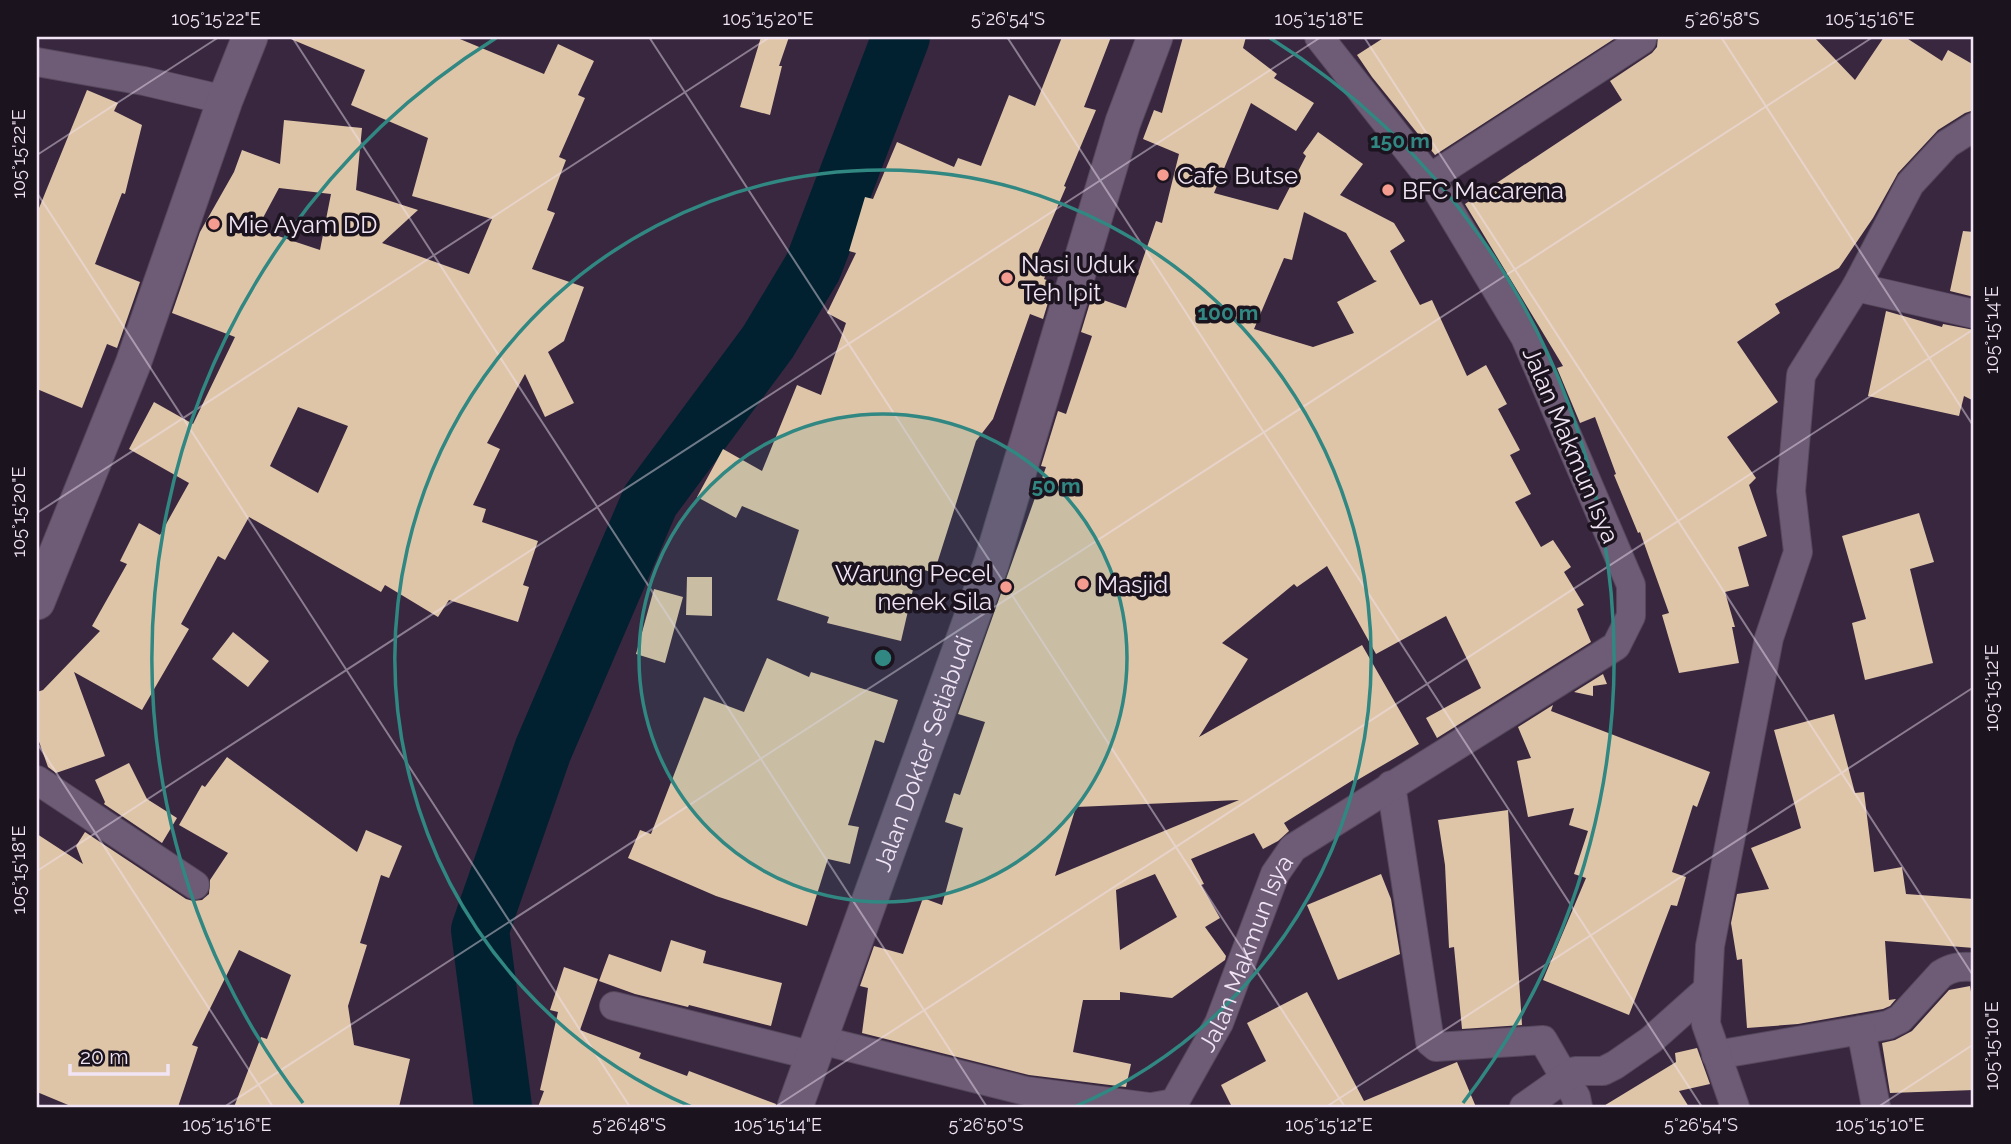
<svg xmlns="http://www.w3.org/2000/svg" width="2011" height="1144" font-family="Raleway,sans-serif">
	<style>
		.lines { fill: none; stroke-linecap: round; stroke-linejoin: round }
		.river { stroke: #022130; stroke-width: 58 }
		.building { fill: #dfc5a8; fill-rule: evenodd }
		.minor-casing { stroke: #56475c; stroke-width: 30 }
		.tertiary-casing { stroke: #56475c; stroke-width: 37 }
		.minor { stroke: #6e5b76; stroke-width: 28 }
		.tertiary { stroke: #6e5b76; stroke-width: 35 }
		.ticks { fill: none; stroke: #f1e5f5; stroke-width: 2; stroke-opacity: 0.45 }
		.ring { fill: none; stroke: #318782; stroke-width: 3.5 }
		.poi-dot { fill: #f59c90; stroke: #1b131e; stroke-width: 2.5 }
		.labels { text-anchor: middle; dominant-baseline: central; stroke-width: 7; stroke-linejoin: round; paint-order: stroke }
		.poi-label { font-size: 24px; fill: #f1e5f5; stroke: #1b131e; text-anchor: start }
		.street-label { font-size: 24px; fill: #f1e5f5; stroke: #1b131e }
		.centre { fill: #318782; stroke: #1b131e; stroke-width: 3.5 }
		.ring-label { font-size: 21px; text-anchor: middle; font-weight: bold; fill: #318782; stroke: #1b131e; stroke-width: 7; stroke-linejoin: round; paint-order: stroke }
		.neatline { fill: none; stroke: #f1e5f5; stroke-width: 2.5 }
		.ticks-label { font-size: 18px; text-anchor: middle; fill: #f1e5f5 }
	</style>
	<rect width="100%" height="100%" fill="#38273f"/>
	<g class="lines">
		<!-- river -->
		<path class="river" d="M503,1107l-23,-177 63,-180 107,-249 118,-159 45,-75 88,-230"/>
	</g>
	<!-- building -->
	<path class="building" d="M286,37h169l89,37 14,-30 36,17 -16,34 7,3 -26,59 7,3 -19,50 8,3 -23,56 52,18 -20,54 -16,11 26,51 -29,14 -20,-43 -38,69 13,6 -27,56 13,4 -4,13 56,19 -15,44 6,2 -11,35 -69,-22 -11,17 -53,-32 -4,7 -132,-75 -24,43 -7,-4 -37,68 8,5 -47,81 -68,-38 31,84 -49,17 -8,-6 -11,-31v-44l6,-2 57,-59 -8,-5 35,-62 -7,-3 19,-38 21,12 29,-52 -60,-34 25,-47 39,22 42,-87 -63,-24 28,-81 34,-60 8,-22 38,14 4,-44 78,8 -6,62 62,20 -36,33 87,31 23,-55 -80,-23 16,-58 -77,-33 14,-35zM279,188l52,6 -11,56 -63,-21zM298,407l50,19 -30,67 -48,-27z
		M761,37h28l-10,29h3l-12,49 -30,-8z
		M1062,37h49l-27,70 12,3 -32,76 2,1 -34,79 15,6 -3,7 10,4 -11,36 -13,-5 -37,105 -17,22 -42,132 -16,-5 -17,73 -74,-18 2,-6 -52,-17 22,-70 -57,-24 -6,12 -39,-21 26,-48 39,22 35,-86 24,10 25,-72 -19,-10 29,-60 -7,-2 16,-54 8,2 24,-57 57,25 4,-9 23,8 28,-71 26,11z
		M1183,37h63l-3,11 34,26 -3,4 40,25 -18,28 -45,-28 -37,90 64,17 28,-54 -3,-3 15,-21 45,32 -23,31 54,28 11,18 -15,10 30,54 12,-5 35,76 19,-11 21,39 -9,5 22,41 -10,5 21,39 -16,8 26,45 12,-7 18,27 -7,5 20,33 -7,4 14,33 -154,96 -11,-20 55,-30 -35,-72 -70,38 -49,-88 -30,21 -3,-3 -72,59 26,16 -49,78 163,-92 57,99 -65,38 -1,-2 -69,43 5,8 -11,10 -15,8 -9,-16 -63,26 13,25 -3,1 19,33 -15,9 21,29 -1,4 -53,38 -52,-6v8h-37l-10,52 58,12 -5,23 -97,-12 -167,-42 6,-45 -8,-2 14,-40 29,8 20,-56 19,7 21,-77 -18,-6 9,-29 6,2 25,-73 -27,-8 88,-247 -5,-1 17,-55 8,3 26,-78 -11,-4 11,-36 34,12 30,-87 6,2 17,-69 -36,-15 11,-29 8,3zM1304,212l42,21 28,47 3,1 -40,21 17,31 -41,14 -59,-18 30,-71 8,2zM1239,800l-184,76 21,-69zM1155,874l22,43 -57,33 -4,-60z
		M1385,37h232l-182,118 -63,-78 -15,-22z
		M1658,37h156l41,43 29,-43h21l37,24 6,-11 26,15v45l-9,3 -27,17 -40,43 -25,45 -34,50 -64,36 5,9 -43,29 41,60 -51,35 29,41 -7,7 18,51 -29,11 11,39 -24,6 10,35h-3l7,36 -60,10 -17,-58 7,-2 -29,-81 -2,1 -24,-58 2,-1 -21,-57 -15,6 -23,-55 6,-2 -98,-162 157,-104 -12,-19 42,-28 5,-6z
		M87,90l31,13 -4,8 28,14 -17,69 -3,-1 -27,71 45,18 -23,66 -10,-4 -25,64 -45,-19v-176z
		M1963,231l11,1v65l-24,-6z
		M1886,311l56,16 1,-3 31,6v71l-10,-5 -5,20 -91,-20z
		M1919,513l15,49 -24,7 23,94 -68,17 -13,-57 14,-4 -24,-83z
		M687,577h25v39l-26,-1z
		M654,589l29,8 -18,66 -29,-9z
		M233,632l36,29 -21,26 -36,-28z
		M767,658l42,19 2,-5 87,28 -14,43 -9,-3 -27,85 11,2 -9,37 -22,-5 -21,67 -91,-30 -88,-38 12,-28 11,4 53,-137 40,15z
		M1603,674l4,10 -14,2v10l-19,-4z
		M1553,705l-2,6 159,61 -13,35 -4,-2 -21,67 14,5 -9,29 -6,-1 -42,110 -86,-35 43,-102 -12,-4 14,-43 -19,-6 5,-17 -46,9 -11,-56 14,-3 -13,-31z
		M1834,714l21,79 9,-1 10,80 28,-5 4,27 68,5v49l-89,-7 4,59 7,-1 -6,7 -7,3 -85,15 -51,4 -5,-69 -5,1 -6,-37 6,-29 32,-5 -18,-41 50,-20 -27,-98z
		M227,757l130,95 9,-22 36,16 -13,32 -8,-3 -21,68 7,2 -19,61 6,39 56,14 -11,48h-165l27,-70 6,2 24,-64 -52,-25 -47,95 6,2 -20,60h-105l-36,-15v-258l46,30 -7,-18 9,-14 101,67 7,2 9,-1 7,-6 1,-14 18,-27 -49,-28 23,-40 3,2z
		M129,763l18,36 30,19 -15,25 -58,-39 1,-2 -10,-22z
		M1508,810l14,215 -60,4 -8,-82 -5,1 -4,-83 -7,-45z
		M1381,874l10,25 9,55 -62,26 -31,-75z
		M671,940l35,11 -3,12 79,20 -11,43 -82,-21 -1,2 -53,-13 -36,-13 10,-27 52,18z
		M564,967l34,12 -18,51 61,23 -2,5 48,18 2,-5 87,33 -1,3h-237l6,-16 -4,-1 18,-78 -8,-2z
		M1970,986l4,23v81l-84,3 -8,-50 13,-3 17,-9 37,-41z
		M1307,992l57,109 93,-39 19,45h-244l-11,-22 45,-24 -19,-38z
		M1697,1048l13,36 -31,7 10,16h-87l74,-45 -1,-9z"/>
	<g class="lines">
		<!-- minor casing -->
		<g class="minor-casing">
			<g id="minor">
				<path d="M37,62l107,19 81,19"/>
				<path d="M1430,178l212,-138"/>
				<path d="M1856,287l118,27"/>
				<path d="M37,780l158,105"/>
				<path d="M1391,785l39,257 6,5 107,-7 33,57 2,10"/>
				<path d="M614,1006l200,50"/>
				<path d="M1861,1030l27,-5 12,-6 41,-45c11,-7 20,-8 33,-7"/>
				<path d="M820,1040l206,51 123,16"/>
				<path d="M1716,1055l145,-25 15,77"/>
				<path id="s1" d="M1152,1107l22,-4 45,-80 56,-149 18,-26 323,-202 15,-30v-31l-106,-248 -95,-159 -111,-141"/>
				<path d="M1524,1107l51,-36h28l12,-6 36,-25 56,-50"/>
				<path d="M1735,1107l-29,-83 4,-78 59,-308 29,-86 -7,-61 10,-116 55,-88 54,-103 37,-40 27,-17"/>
			</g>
		</g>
		<!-- tertiary casing -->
		<g class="tertiary-casing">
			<g id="tertiary">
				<path d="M37,602l96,-238 92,-264 25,-63"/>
				<path id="s2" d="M795,1107l196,-543 132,-442 32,-85"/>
			</g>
		</g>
		<!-- minor -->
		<use href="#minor" class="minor"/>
		<!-- tertiary -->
		<use href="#tertiary" class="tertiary"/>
	</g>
	<!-- ticks -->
	<path class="ticks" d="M292,37l695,1070M649,37l696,1070M1007,37l695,1070M1364,37l610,940M1721,37l253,390M37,155l182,-118M37,193l593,914M37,513l733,-476M37,743l236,364M37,871l1284,-834M224,1107l1649,-1070M775,1107l1199,-778M1326,1107l648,-420M1878,1107l96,-63"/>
	<!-- distance rings -->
	<circle cx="883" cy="658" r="244" fill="#318782" fill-opacity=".12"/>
	<g class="ring">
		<circle cx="883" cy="658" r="244"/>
		<path d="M692 1107A488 488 0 1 1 1074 1107"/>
		<path d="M303 1103A731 731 0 0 1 496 38M1270 38A731 731 0 0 1 1463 1103"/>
	</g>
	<!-- markers -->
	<g class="poi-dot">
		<circle cx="1163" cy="175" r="7"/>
		<circle cx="1388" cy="190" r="7"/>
		<circle cx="214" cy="224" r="7"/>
		<circle cx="1007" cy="278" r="7"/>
		<circle cx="1083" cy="584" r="7"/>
		<circle cx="1006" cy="587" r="7"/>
	</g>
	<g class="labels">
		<!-- poi labels -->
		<g class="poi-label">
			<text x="1177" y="175">Cafe Butse</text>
			<text x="1402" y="190">BFC Macarena</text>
			<text x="228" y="224">Mie Ayam DD</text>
			<text x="1021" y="264">Nasi Uduk<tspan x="1021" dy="28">Teh Ipit</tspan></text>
			<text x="992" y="573" text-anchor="end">Warung Pecel<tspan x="992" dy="28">nenek Sila</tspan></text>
			<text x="1097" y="584">Masjid</text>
		</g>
		<!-- street labels -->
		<g class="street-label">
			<text transform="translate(1571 445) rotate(67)">Jalan Makmun Isya</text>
			<text stroke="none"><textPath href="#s2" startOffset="376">Jalan Dokter Setiabudi</textPath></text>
			<text stroke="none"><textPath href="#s1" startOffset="189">Jalan Makmun Isya</textPath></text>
		</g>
	</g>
	<circle cx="883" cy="658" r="10" class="centre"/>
	<g class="ring-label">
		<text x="1400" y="148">150 m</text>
		<text x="1228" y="320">100 m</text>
		<text x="1056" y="493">50 m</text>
	</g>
	<!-- border -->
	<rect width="2011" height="1144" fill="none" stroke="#1b131e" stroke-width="77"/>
	<!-- scale -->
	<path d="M70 1064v10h98v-10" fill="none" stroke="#f1e5f5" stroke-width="3.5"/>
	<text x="80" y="1064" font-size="21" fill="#f1e5f5" stroke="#1b131e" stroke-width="5" paint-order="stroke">20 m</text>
	<rect x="38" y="38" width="1934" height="1068" class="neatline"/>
	<g class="ticks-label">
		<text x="216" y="25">105°15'22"E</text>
		<text x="768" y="25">105°15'20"E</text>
		<text x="1008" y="25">5°26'54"S</text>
		<text x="1319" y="25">105°15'18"E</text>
		<text x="1722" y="25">5°26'58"S</text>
		<text x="1870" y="25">105°15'16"E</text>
		<text transform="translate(19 154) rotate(-90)" y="6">105°15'22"E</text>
		<text transform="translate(1992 330) rotate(-90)" y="6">105°15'14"E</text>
		<text transform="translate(19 512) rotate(-90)" y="6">105°15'20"E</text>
		<text transform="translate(1992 688) rotate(-90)" y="6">105°15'12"E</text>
		<text transform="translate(19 870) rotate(-90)" y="6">105°15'18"E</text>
		<text transform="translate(1992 1046) rotate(-90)" y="6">105°15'10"E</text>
		<text x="227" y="1131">105°15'16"E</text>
		<text x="629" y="1131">5°26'48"S</text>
		<text x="778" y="1131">105°15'14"E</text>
		<text x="986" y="1131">5°26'50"S</text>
		<text x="1329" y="1131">105°15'12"E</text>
		<text x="1701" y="1131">5°26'54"S</text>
		<text x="1880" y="1131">105°15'10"E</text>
	</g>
</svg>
